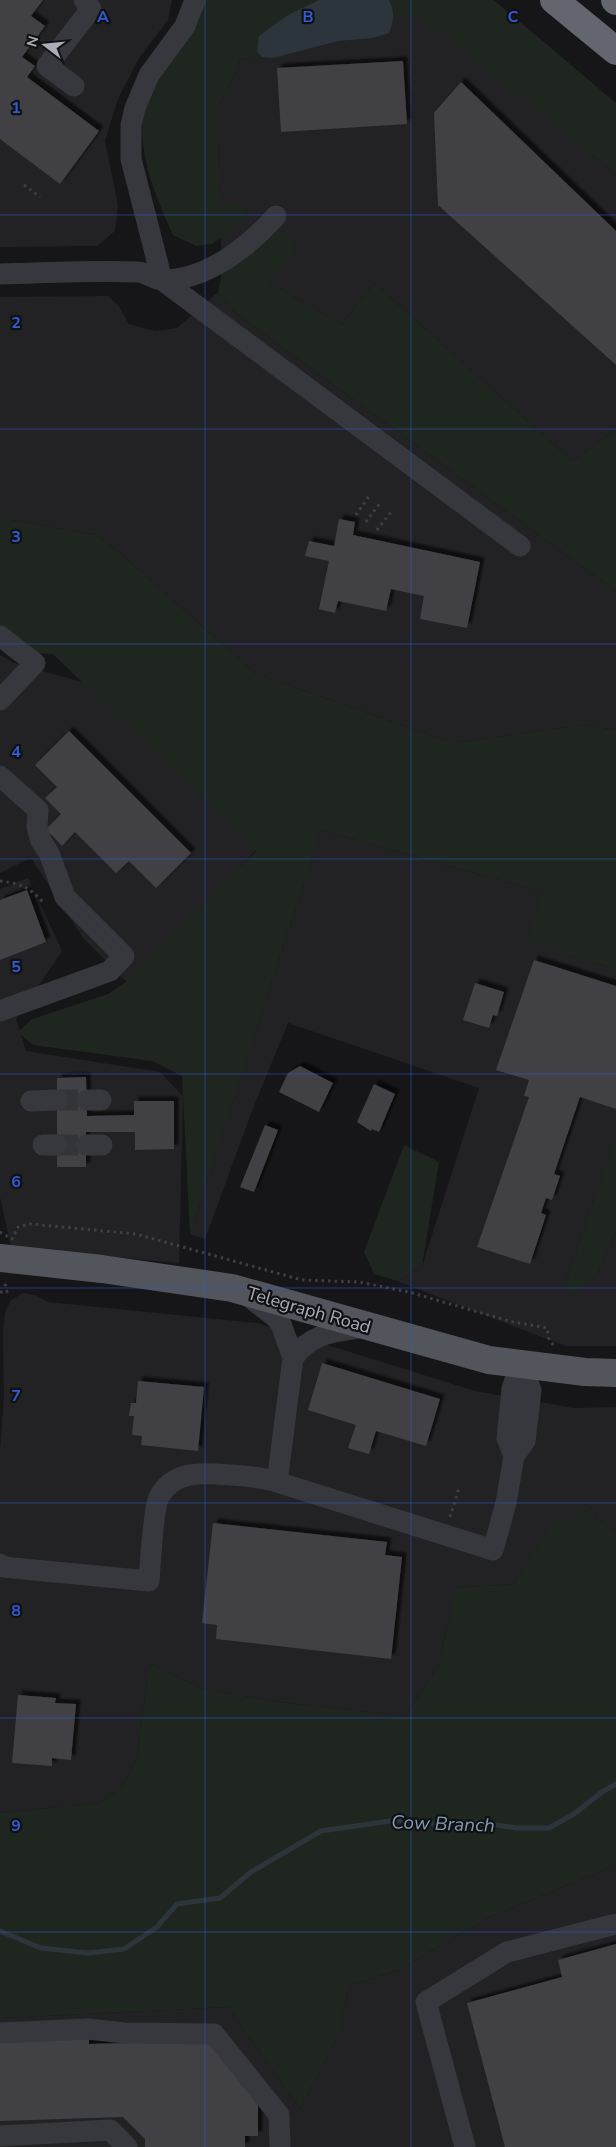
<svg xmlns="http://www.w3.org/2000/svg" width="616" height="2147" font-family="'Nunito Sans',sans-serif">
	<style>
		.built { fill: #222225 }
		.green { fill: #1e261f }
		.water { fill: #2c353c }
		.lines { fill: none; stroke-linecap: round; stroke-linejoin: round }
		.stream { stroke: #2c353c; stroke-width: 5 }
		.building { fill: #404145; filter: url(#shadow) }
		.minor-tunnel { stroke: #333438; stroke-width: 21; stroke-dasharray: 21 11; stroke-linecap: butt }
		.path { stroke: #3d3f44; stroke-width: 3; stroke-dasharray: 2.5 4; stroke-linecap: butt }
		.minor { stroke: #37383d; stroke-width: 21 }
		.major { stroke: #53555c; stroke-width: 28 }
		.highway { stroke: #63666e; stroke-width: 28 }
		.grid { fill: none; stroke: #325cd3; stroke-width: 1; stroke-opacity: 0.55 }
		.labels { text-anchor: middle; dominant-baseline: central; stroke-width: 4.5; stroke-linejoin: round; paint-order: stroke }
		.street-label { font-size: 18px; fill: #a8adb8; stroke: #111113 }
		.water-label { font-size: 19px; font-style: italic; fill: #7f9bb3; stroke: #111113 }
		.grid-label { font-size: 16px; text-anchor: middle; font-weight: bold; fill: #325cd3; stroke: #111113; stroke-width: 4.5; stroke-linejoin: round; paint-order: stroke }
	</style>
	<defs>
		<filter id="shadow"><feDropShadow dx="4.5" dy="-4.5" stdDeviation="1" flood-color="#0009"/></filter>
	</defs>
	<rect width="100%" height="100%" fill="#161618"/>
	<!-- built -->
	<path class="built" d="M0,0h172l-4,20 -29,38 -21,41 -13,42 13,64 -3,26 -18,15 -97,1z
		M419,14l197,160v256l-44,31 -198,-178 -32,42 -73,-42 -47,-11 -5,-164 20,-38 3,-10z
		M218,292l19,22 379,277v139l-32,-5 -131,18 -197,-69 -134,-119 -26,-20 -96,-17v-221l108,-1 10,9 11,19 26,7 22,-3z
		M0,655l14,8 93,26 157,152 -132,146 -49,-49 -52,-80 -31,15z
		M321,830l222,62 -16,50 89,27v167l-51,148 33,-11 18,-42v115h-51l-168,-65 25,-15 57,-178 -191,-65 -36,88 -47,128 -15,-5z
		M28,878l34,73 -46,68 10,32 134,21 23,24 -4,167 -168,-16 -11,-50v-308z
		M23,1293l12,2 13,7 209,21 218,68 99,17 42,-1v125l-21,-14 -2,-10 -40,18 -40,58 -57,4 -18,79 -32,49 -136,-15 -69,-13 -52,-24 -12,94 -15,29 -21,16 -101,10v-364l4,-52 -1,-64 2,-21 6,-12z
		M616,1865v282h-616v-129l228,-11 72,102 40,-78 8,-45 50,-16 91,-53z"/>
	<!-- green -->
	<path class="green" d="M204,0h290l122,103v71l-198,-159 -178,45 -3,10 -20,38 3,95 28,3 -12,21 -24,17 -16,2 -23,-11c-17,-38 -35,-78 -30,-121 4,-30 45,-86 61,-114z
		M277,231l15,4 2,19 -25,29 73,42 32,-42 198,178 44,-31v161l-379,-277 -19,-22 4,-20z
		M0,518l96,17 26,20 134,119 197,69 131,-18 32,5v239l-90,-27 17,-50 -222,-62 -131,404 -8,-158 -30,-15 -119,-16 -15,-13 14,-13 76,-25 18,-12 130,-131 -203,-197 -16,-1 -37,-26z
		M616,1136v95l-18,42 -24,21 -9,-10z
		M404,1145l35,17 -17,104 -25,15 -23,-7 -10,-22z
		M593,1508l2,10 21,14v333l-127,52 -91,53 -50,16 -8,45 -40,78 -72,-102 -228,11v-205l101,-10 21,-16 15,-29 12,-94 52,24 69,13 136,15 32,-49 18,-79 57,-4 40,-59z"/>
	<!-- water -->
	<path class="water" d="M319,0h70c6,12 5,21 0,33l-16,5 -35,3 -65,17 -11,-1 -5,-6 2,-15 29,-21z"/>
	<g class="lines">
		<!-- stream -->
		<path class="stream" d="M0,1931l41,17 47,5 36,-4 33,-22 20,-23 43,-6 31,-26 70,-41 76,-11 41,4 40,-2 38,6h33l25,-14 28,-22 14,-8"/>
	</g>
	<!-- building -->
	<path class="building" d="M0,0h43l-12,16 14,10 -23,31 13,9 -8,11 72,54 -39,53 -60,-45z
		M403,61l4,63 -126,8 -4,-64z
		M461,82l155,149v134l-178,-160 -4,-92z
		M339,519l16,3 -2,13 127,27 -13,66 -47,-9 4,-23 -33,-7 -5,22 -48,-10 -3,12 -16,-4 10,-48 -24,-5 4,-15 25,5z
		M69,731l122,122 -35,35 -27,-27 -13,12 -41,-41 -13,14 -16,-17 15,-15 -16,-16 12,-11 -22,-22z
		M27,890l19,52 -46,18v-60z
		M534,960l82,26v123l-36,-12 -26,77 6,2 -8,24 -6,-2 -5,15 5,2 -16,49 -53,-17 52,-150 -5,-1 5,-16 -33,-10z
		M475,983l29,9 -7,24 -4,-1 -4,13 -26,-8z
		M300,1066l33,17 -14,29 -40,-20 9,-19z
		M86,1077l1,39 47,-1v-14h40v48l-39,1v-18h-49v35h-29v-89z
		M374,1084l21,10 -16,38 -7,-3 -1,2 -14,-9z
		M265,1125l13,5 -24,62 -14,-5z
		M322,1363l118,36 -14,47 -50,-15 -7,23 -21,-6 8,-23 -48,-15z
		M138,1381l66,6 -6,64 -57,-6 1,-9 -10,-1 2,-19h-5l2,-13h5z
		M213,1523l174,19 -2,13 17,2 -11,102 -175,-20 1,-14 -15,-2z
		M18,1695l38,3 -1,5 21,1 -5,56 -19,-2v8l-40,-3z
		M616,1944v203h-111l-38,-144 95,-26 -4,-17z
		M89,2036v8l121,-3 48,58v37h-13v11h-100v-8l-22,-22 -123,4v-82z"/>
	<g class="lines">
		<!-- minor-tunnel -->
		<path class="minor-tunnel" d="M57,1100h30
			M57,1145h29"/>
		<!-- path -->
		<path class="path" d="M24,185l16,12
			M356,515l14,-20
			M366,522l14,-19
			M377,530l15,-19
			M0,881c22,3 27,5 43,21
			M0,1232l12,7 6,-12 12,-3 106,10 166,46 57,2 50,10 100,29 38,7 2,11 5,7
			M0,1292h7l-3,-12
			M450,1517l9,-29"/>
		<!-- minor -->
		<path class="minor" d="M195,0l-10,26 -36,49 -14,33 -4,17v34l31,121 358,266
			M74,86l-27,-20 44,-57 -7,-9
			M0,274c46,-1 92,-4 138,-2 8,0 16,8 25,8 44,0 85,-33 113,-64
			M0,636l35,27 -35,37
			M0,776l38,34 -1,17 4,14 8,12 16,44 59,59 -14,15 -110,40
			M87,1100h14
			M31,1101l26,-1
			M43,1145h14
			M86,1145h16
			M293,1358c20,-26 41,-26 72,-31
			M514,1456l-7,-18 5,-49 8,-25
			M277,1482l216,68 13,-47 8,-47 11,-15 6,-51 -11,-26
			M0,1564l3,3 146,14c1,-15 5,-75 10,-84 15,-28 46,-24 72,-22 16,1 30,2 46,7l16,-124 -12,-34 -6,-7 -27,-21
			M0,2033l88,-4 37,4 89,1 65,81 1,32
			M0,2136l110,-6 17,17
			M465,2147l-39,-145 81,-50 109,-28"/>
		<!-- major -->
		<path class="major" d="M0,1258l102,11 130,19 257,72 96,12 31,1"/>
		<!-- highway -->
		<path class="highway" d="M554,0l62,51
			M615,0l1,1"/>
	</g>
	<!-- grid -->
	<path class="grid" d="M205,0v2147M411,0v2147M0,215h616M0,429h616M0,644h616M0,859h616M0,1074h616M0,1288h616M0,1503h616M0,1718h616M0,1932h616"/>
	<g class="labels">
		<!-- street labels -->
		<g class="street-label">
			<text transform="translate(309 1310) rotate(16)">Telegraph Road</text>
		</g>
		<!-- water labels -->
		<g class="water-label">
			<text transform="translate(443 1824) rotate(2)">Cow Branch</text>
		</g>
	</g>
	<g class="grid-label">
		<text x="103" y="22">A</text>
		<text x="308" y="22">B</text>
		<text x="513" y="22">C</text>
		<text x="16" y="113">1</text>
		<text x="16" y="328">2</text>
		<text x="16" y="542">3</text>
		<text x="16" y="757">4</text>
		<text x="16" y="972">5</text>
		<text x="16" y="1187">6</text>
		<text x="16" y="1401">7</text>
		<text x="16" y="1616">8</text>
		<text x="16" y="1831">9</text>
	</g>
	<!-- north arrow -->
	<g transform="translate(45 45) rotate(286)" stroke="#111113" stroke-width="4" paint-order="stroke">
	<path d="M0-4L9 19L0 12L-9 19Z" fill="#a8adb8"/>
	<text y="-8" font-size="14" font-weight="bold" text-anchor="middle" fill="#a8adb8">N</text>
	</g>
</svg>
